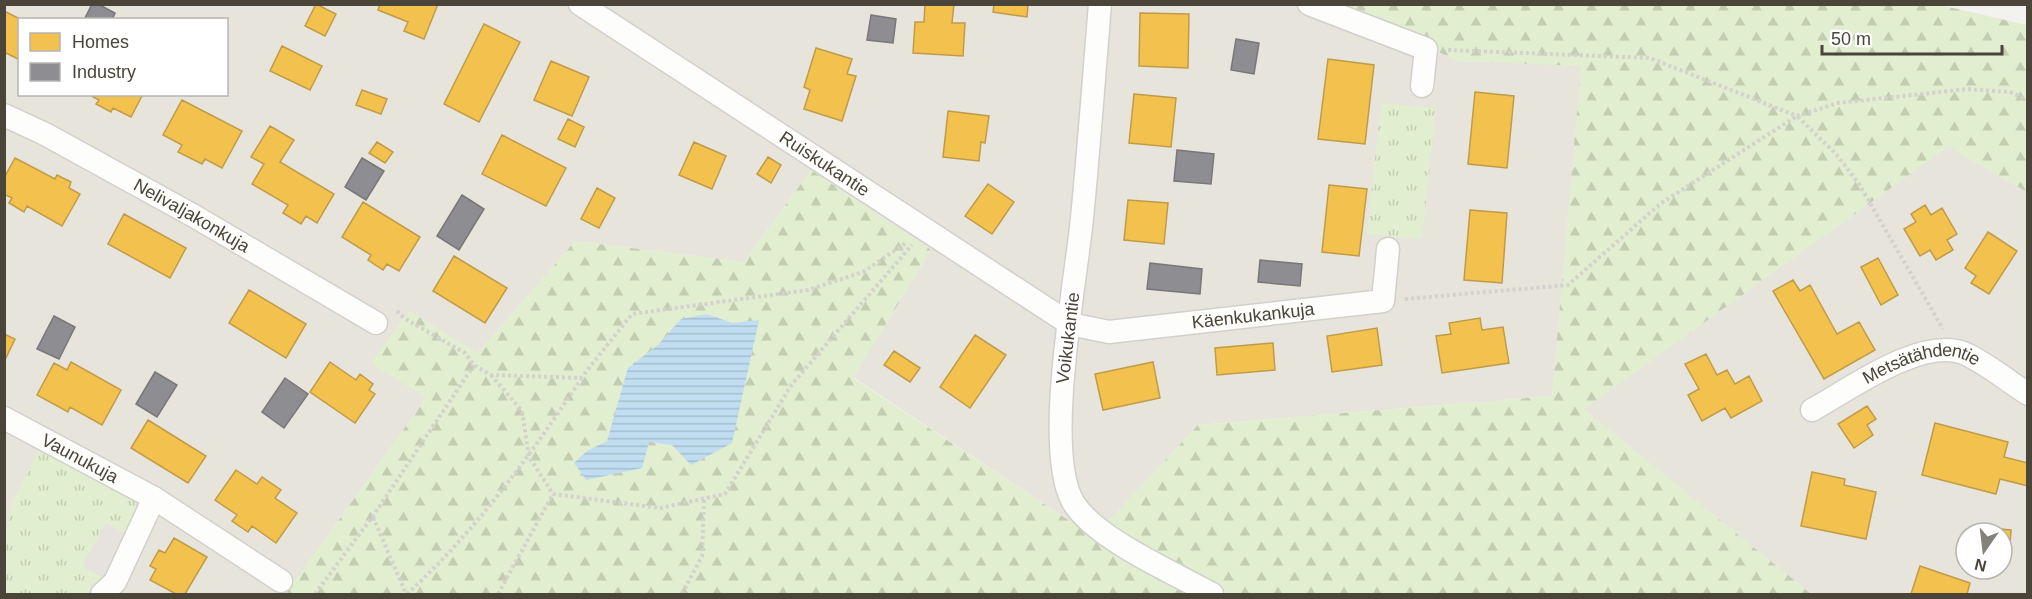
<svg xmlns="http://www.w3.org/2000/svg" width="2032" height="599" font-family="Arial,sans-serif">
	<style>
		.residential { fill: #e7e4dc; fill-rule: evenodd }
		.forest { fill: url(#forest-firs) }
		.park { fill: url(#park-tufts) }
		.parking { fill: #e6e3df }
		.water { fill: url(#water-rules) }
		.homes { fill: #f2c14e; stroke: #c09c48; stroke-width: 1.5 }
		.industry { fill: #8d8d92; stroke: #797777; stroke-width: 1.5 }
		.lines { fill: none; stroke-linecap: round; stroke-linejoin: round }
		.street-casing { stroke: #d2d0cb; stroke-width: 25 }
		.path { stroke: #d3d2cc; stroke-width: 4; stroke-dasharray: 3 3; stroke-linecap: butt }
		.street { stroke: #fdfdfc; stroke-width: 22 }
		.labels { text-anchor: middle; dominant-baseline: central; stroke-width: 6; stroke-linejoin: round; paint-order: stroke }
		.street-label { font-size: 18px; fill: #4b4439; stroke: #fff }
	</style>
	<defs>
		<pattern id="forest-firs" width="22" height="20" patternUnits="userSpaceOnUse" patternTransform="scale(1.5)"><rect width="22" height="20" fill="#e1eecf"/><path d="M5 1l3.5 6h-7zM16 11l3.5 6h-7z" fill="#c3cdb2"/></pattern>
		<pattern id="park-tufts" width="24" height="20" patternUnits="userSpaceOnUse" patternTransform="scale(1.5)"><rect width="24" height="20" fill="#e1eecf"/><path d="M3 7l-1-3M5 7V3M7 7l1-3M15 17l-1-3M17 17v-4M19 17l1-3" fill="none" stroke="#c3cdb2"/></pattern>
		<pattern id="water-rules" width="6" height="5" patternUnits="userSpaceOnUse" patternTransform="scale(1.5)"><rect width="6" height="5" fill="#c0ddf1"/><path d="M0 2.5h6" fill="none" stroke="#a6bfcf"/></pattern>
	</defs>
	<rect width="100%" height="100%" fill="#f4f2ee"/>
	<!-- residential -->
	<path class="residential" d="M1321,4l139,57 122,4 -30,331 -354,29 -104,112 -241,-160 78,-127 -120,-80 -67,92 -169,-21 -97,112 -52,45 -140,196h-281l-1,-589zM20,20h206v74h-206z
		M1948,146l79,46v402h-216l-228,-185zM1966,533h36v36h-36z"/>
	<!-- forest -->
	<path class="forest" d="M1936,4l91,21v167l-79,-45 -364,262 227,185h-583l-123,-69 93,-100 354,-29 29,-330 -121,-5 -139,-56z
		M811,170l120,80 -78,128 241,159 101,57h-909l140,-196 -55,-35 38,-52 69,42 97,-112 169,21z"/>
	<!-- park -->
	<path class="park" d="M1381,103l55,5 -14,131 -55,-5z
		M42,444l94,57 2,17 -11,16 -45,32 20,11 -16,17h-81v-56l7,-37z"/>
	<!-- parking -->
	<path class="parking" d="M106,523l21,11 -25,43 -20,-11z"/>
	<!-- water -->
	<path class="water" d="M707,314l25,9 27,-3 -27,123 -41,22 -19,-20 -23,-3 -7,26 -56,12 -12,-17 13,-12 20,-10 21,-73 30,-23 23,-26z"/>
	<!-- homes -->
	<path class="homes" d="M316,4l20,10 -11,22 -20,-10z
		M380,4h58l-14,35 -20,-8 4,-9 -30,-12z
		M925,4h29l-2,19h13l-2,33 -50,-3 2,-31h9z
		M994,4h34l-1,13 -34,-5z
		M4,11l18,9h-2v40l-14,-7 -2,2z
		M1140,13l49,1 -1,54 -49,-2z
		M484,24l36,18 -41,80 -35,-18z
		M282,46l40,20 -12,24 -40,-19z
		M816,48l36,11 -5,15 9,2 -14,45 -38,-12 6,-19 -6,-3z
		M1328,59l46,6 -9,79 -47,-5z
		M551,61l38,16 -17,39 -38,-16z
		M362,90l25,9 -6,15 -25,-9z
		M1475,92l39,4 -7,72 -39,-4z
		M88,94h55l-12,23 -18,-9 -2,4 -15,-8 3,-4z
		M1134,94l42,4 -5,49 -42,-4z
		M182,100l60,31 -20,37 -17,-9 -3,5 -24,-12 4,-7 -19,-10z
		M948,111l41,5 -4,27 -4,-1 -2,19 -36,-4z
		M568,119l16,8 -9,20 -17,-8z
		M270,126l24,14 -14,22 54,32 -17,29 -11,-7 -5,8 -18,-11 5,-8 -36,-21 12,-20 -13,-7z
		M502,135l64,33 -20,38 -64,-32z
		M377,142l16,10 -8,11 -16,-10z
		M694,142l32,14 -14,33 -33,-14z
		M768,157l13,8 -10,18 -14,-9z
		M15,158l40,21 2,-4 14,7 -2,6 11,6 -18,32 -35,-20 -3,6 -15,-9 3,-5 -8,-4v-16z
		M988,184l26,18 -22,32 -27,-18z
		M1329,185l38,4 -8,67 -37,-4z
		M597,188l18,10 -16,30 -18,-9z
		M1128,200l40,3 -4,41 -40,-4z
		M363,202l57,35 -21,34 -12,-7 -4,6 -15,-10 3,-5 -29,-18z
		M1925,205l6,10 11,-7 15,26 -10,6 6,10 -17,10 -6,-10 -10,6 -16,-27 12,-7 -5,-8z
		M1470,210l37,3 -5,70 -38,-3z
		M124,214l62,34 -16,30 -62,-34z
		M1988,232l29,19 -28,43 -18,-11 5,-7 -11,-8z
		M454,256l53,32 -22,35 -52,-32z
		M1878,258l20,37 -17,10 -20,-38z
		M1793,280l7,11 10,-6 27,49 22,-12 16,28 -51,29 -51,-88z
		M249,290l57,34 -20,34 -57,-35z
		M1480,318l2,12 21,-3 6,36 -67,10 -6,-37 15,-2 -2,-11z
		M1377,328l5,37 -50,7 -5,-36z
		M4,334l11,5 -11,23z
		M975,335l31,20 -36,53 -30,-21z
		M1273,343l2,27 -58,5 -2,-27z
		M894,351l26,17 -10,14 -26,-17z
		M1706,354l11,21 10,-5 8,14 14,-8 13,25 -31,17 -6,-10 -23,13 -14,-26 11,-6 -14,-25z
		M71,362l50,28 -19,35 -32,-18 -2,5 -31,-17 17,-32 13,7z
		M330,362l26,18 4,-6 13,10 -4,6 6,4 -20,29 -45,-31z
		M1153,362l7,36 -57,12 -8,-36z
		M1867,406l9,13 -9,6 6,10 -19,13 -16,-24z
		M148,420l58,36 -18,27 -57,-35z
		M1935,423l73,19 -4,15 24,6v23l-28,-7 -4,15 -74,-19z
		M236,470l21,14 5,-7 19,13 -6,8 22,15 -21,30 -24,-17 -4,6 -16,-11 5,-6 -22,-15z
		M1812,472l33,7 -1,6 32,7 -10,47 -65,-13z
		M1976,527l35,3 -2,29 -7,-1v-25h-26z
		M174,538l33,19 -22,37h-9l-26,-14 6,-11 -6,-3 9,-16 6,3z
		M1920,566l50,17 -3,11h-56z"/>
	<!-- industry -->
	<path class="industry" d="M92,4h6l17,9 -3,7h-28z
		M871,15l25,4 -3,24 -26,-3z
		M1236,39l23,4 -5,31 -23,-4z
		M1177,150l37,4 -3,30 -37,-3z
		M362,158l22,13 -18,29 -21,-13z
		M462,195l22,14 -25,41 -22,-14z
		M1260,260l42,4 -2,22 -42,-4z
		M1150,263l52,6 -2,25 -53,-5z
		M54,316l21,11 -16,32 -22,-10z
		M155,372l22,13 -20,32 -21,-13z
		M285,378l23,16 -24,34 -22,-16z"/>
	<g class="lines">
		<!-- street casing -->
		<g class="street-casing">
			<g id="street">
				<path id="s1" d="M580,4l490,320 39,8 274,-31 5,-52"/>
				<path d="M1100,4c-6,72 -11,143 -18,214 -6,64 -39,231 -9,284 21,36 101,71 139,92"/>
				<path d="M1309,4l117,45 -4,37"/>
				<path id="s2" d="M4,115l41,19 149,82 182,107"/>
				<path id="s3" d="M1812,410c38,-21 111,-75 154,-56 21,10 42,27 62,40"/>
				<path id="s4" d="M4,418l150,80 -39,84 -13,12"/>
				<path d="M154,498l127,83"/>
			</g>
		</g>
		<!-- path -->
		<path class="path" d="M1448,50l202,8 147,58 41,-13 130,-14 42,3 18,8
			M1405,299l163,-14 92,-81 137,-88 40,39 22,29 84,145
			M397,311l7,7 61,35 9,12 17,10 90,3 51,-64 176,-24 55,-18 43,-29
			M491,375l31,36 7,46 24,37 107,14 65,-14 67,-110 120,-139
			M373,517l33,77
			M315,594l58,-78 101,-151
			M407,594c68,-62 123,-138 174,-215
			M498,594l55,-100
			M682,594l20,-38 2,-57"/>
		<!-- street -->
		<use href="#street" class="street"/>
	</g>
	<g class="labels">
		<!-- street labels -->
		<g class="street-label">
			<text stroke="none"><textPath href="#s1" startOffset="292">Ruiskukantie</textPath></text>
			<text stroke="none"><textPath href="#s2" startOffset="213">Nelivaljakonkuja</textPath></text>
			<text stroke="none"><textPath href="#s1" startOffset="770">Käenkukankuja</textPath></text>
			<text transform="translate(1068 338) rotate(-83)">Voikukantie</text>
			<text stroke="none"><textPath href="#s3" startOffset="122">Metsätähdentie</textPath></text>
			<text stroke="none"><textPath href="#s4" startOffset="86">Vaunukuja</textPath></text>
		</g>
	</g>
	<!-- border -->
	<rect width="2032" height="599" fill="none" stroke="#4b4439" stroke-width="12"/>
	<!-- legend -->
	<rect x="18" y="18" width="210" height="78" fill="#ffffff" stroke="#b7b4b0" stroke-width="1.5"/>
	<rect x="30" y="33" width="30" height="18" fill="#f2c14e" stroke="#b7b4b0" stroke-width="1.5"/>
	<text x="72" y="48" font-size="18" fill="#4b4439">Homes</text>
	<rect x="30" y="63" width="30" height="18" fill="#8d8d92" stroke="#b7b4b0" stroke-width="1.5"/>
	<text x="72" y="78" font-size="18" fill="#4b4439">Industry</text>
	<!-- north arrow -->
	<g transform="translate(1984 551) rotate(194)"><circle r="28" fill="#ffffff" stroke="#b7b4b0" stroke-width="1.5"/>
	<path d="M0-4.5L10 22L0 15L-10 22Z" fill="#868178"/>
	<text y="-9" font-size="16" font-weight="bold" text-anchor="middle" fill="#4b4439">N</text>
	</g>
	<!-- scale -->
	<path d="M1822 45v9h180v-9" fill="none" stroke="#4b4439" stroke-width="3"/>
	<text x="1831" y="45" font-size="18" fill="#4b4439" stroke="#ffffff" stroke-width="4.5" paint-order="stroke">50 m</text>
</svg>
